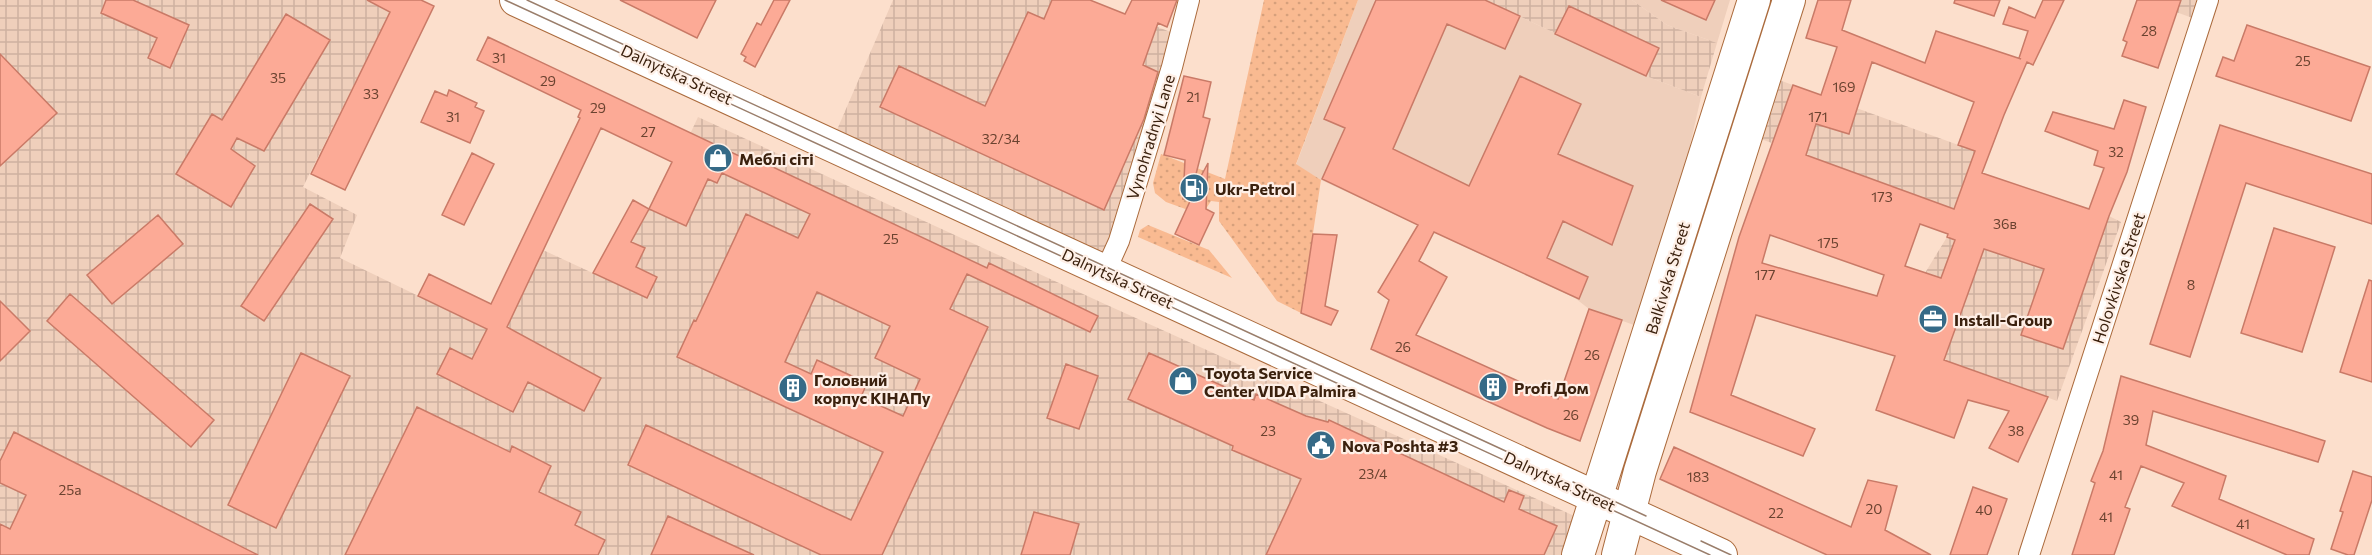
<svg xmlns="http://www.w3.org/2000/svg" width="2372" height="555" font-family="Commissioner,sans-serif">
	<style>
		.built { fill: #efcfbb }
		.industrial { fill: url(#industrial-grid) }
		.green { fill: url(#green-dots) }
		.building { fill: #fcaa96; stroke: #c97a67; stroke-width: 1.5; fill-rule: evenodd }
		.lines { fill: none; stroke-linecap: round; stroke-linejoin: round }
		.minor-casing { stroke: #ab6b3d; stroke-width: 22 }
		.primary-casing { stroke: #ab6b3d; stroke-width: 34 }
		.minor { stroke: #fff; stroke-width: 20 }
		.primary { stroke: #fff; stroke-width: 32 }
		.tram { stroke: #9a7e6b; stroke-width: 1.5 }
		.labels { text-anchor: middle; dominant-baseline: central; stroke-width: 4.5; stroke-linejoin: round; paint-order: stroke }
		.number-label { font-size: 14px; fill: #6b4330 }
		.street-label { font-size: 16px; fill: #3b210e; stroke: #feefe6 }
		.poi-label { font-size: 16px; font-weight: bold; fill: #3b210e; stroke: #feefe6; text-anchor: start }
	</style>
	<defs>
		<pattern id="industrial-grid" width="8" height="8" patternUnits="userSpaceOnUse" patternTransform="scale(1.5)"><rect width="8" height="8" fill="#efcfbb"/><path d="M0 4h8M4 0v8" fill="none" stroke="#ceb1a0"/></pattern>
		<pattern id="green-dots" width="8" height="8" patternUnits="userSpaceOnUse" patternTransform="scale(1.5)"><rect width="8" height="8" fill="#f9ba91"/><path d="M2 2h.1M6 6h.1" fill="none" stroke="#d6a07c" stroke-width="1.8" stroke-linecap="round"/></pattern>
	</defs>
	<rect width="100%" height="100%" fill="#fcdfcc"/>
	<!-- built -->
	<path class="built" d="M1358,0h127l161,76 55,21 -53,233 -59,-21 -14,-11 -254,-118 -25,-15z
		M1632,0h98l-13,43 -50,-18z"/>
	<!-- industrial -->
	<path class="industrial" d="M0,0h396l-93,187 54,28 -17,43 161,78 42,-86 69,32 52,-105 12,-13 22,-47 409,188 474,214 -12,36h-1569z
		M893,0h197l88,35 -72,231 -273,-127z
		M1485,0h147l35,25 50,18 -16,54 -55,-21z
		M2143,0h61l-6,20z
		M1779,80l196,71 -6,18 140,47 12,6 -64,179 -63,-23 -19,2 -21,58 -78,-28 49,-137 22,-36 7,-28 -196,-71z"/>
	<!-- green -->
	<path class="green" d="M1264,0h94l-62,164 25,16 -20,133 -24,-12 -58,-80v-19l-8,-1 -9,14 -36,-13 -11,-9 -2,-10 8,-29 64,25z
		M1148,225l61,25 23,28 -94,-41 2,-7z"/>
	<!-- building -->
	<path class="building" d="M106,0h27l56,25 -19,43 -22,-10 9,-20 -56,-25z
		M367,0h54l13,6 -89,184 -34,-16 79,-162z
		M620,0h96l-19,38z
		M774,0h16l-35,67 -11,-6 2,-4 -5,-3 16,-31 4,2z
		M1052,0h38l35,14 7,-14h45l-10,27 -9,-4 -15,42 15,7 -14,47 -40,91 -224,-103 19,-41 86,40 43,-94 16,7z
		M1376,0h109l35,16 -15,33 -58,-25 -54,125 76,37 51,-110 61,28 -23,50 75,32 -21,59 -49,-24 -16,37 41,19 -9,22 -145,-67 -15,29 28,16 -31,58 142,64 31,-90 33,11 -42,121 -33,-13 -176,-79 18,-49 -11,-8 40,-67 -96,-46 23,-51 -21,-9z
		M1661,0h54l-9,20z
		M1818,0h33l-9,30 83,33 11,-32 85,28 -2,-1 9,-27 -25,-7 6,-17 26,11 8,-18h21l-31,65 -6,-3 -23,53 -22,58 107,36 15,-41 -10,-3 4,-14 -53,-20 8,-19 61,17 10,-29 22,7 -19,65 -18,44 -46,133 -42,-14 23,-66 -60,-20 -40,111 104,37 -30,65 -29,-14 20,-37 -41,-11 -14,38 -78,-28 19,-54 -139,-41 -25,80 84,34 -12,27 -113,-44 49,-175 54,-152 28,10 16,-48 -31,-9zM1872,62l102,40 -16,43 17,6 -21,58 -148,-54 10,-31 33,10zM1920,224l28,10 -1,3 8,3 -14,38 -36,-12zM1770,235l114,40 -7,21 -115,-33z
		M1955,0h45l-6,16 -40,-13z
		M2137,0h44l-23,68 -36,-12 5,-14 -4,-2z
		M1569,6l90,42 -13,28 -91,-42z
		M286,14l44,26 -66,111 -27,-13 -6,11 24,17 -24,41 -55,-33 36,-60 10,6z
		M2247,25l123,42 -19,54 -135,-45 7,-19 11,4z
		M488,37l266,126 2,-4 231,109 2,-5 109,53 -8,16 -123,-58 -17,35 38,18 -106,228h-61l-193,-90 18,-40 205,95 32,-68 -206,-95 17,-37 2,1 50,-107 52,24 12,-24 -88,-41 -5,10 -9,-4 -22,47 -37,-17 23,-47 -71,-34 -94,199 94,51 -17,33 -56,-29 -15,30 -76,-38 13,-26 22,11 15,-30 -69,-33 11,-22 62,30 89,-186 -2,-1 3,-7 -104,-50zM817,292l73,34 -15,32 45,21 -17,37 -42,-19 6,-14 -50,-23 -6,14 -26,-12z
		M0,54l57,59 -57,53z
		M1184,76l27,6 -8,35 7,2 -15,59h5l8,-15 -2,46 8,4 -15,32 -24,-11 16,-35h-8l2,-39 -21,-5z
		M449,90l28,13 -2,4 9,4 -14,32 -49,-21 14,-31 12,5z
		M2220,125l152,49v50l-126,-41 -56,174 -40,-13z
		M472,153l22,11 -30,61 -22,-10z
		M633,200l16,9 -18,33 14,6 -9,19 21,10 -10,21 -54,-25z
		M310,204l23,15 -69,102 -23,-15z
		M158,215l25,29 -71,60 -25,-29z
		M2274,228l61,19 -33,105 -61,-19z
		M1313,234l24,1 -12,71 13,5 -7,14 -30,-12z
		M2369,280l3,1v101l-32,-10z
		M70,294l144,126 -23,27 -144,-126z
		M0,301l30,30 -30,30z
		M301,353l49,23 -74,152 -48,-23z
		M1149,353l105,47 2,-6 50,22 22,6 1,-2 175,82 5,-12 15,6 -5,13 38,17 -13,29h-278l35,-76 -69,-29 1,-4 -105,-47z
		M1066,364l32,12 -19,53 -32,-11z
		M2121,376l204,65 -7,21 -165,-51 -7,34 80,31 -7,23 95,40 -5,16h-22l-115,-49 12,-23 -43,-17 -16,41 5,2 -16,46h-42l23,-72 -4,-2 12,-30z
		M417,407l93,45 2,-6 39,20 -12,26 42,20 -6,13 30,15 -7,15h-253z
		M14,432l244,123h-258v-31l10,5 16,-34 -26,-12v-22z
		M1674,447l177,80 17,-47 29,6 -12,44 46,25h-104l-167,-76z
		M2353,471l19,6v23l-18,55h-6l-17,-6 12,-37 -3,-1z
		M1973,487l34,12 -20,56h-37z
		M1034,512l45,12 -9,31h-49z
		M668,516l86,39h-103z"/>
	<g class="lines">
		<!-- minor casing -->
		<g class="minor-casing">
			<path id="minor" d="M1105,272l14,-31 53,-174 17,-67
				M2029,555l179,-555"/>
		</g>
		<!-- primary casing -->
		<g class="primary-casing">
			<path id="primary" d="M516,0l1205,555
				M1578,555l176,-555
				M1618,555l22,-84 149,-471"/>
		</g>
		<!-- minor -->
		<use href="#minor" class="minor"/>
		<!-- primary -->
		<use href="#primary" class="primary"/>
		<!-- tram -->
		<path class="tram" d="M505,0l1205,555
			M527,0l983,453
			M1573,482l73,34
			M1701,541l30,14"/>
	</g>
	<!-- icons -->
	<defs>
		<g id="shop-disc" transform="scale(1.5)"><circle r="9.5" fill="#366a87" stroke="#feefe6"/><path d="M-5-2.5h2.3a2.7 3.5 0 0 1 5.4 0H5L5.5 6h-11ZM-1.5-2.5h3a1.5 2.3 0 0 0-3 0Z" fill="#fff"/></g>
		<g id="fuel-disc" transform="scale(1.5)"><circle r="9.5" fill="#366a87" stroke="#feefe6"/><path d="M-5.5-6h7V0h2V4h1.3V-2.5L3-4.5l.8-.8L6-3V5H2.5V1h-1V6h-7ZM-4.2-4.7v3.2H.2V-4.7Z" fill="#fff"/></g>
		<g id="office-disc" transform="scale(1.5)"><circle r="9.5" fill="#366a87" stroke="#feefe6"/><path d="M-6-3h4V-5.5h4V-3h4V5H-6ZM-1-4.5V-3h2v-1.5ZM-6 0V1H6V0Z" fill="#fff"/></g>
		<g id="building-disc" transform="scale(1.5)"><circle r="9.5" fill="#366a87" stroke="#feefe6"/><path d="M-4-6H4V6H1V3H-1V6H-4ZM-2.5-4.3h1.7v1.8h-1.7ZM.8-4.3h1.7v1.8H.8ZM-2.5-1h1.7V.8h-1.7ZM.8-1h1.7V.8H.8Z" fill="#fff"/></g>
		<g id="civic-disc" transform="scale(1.5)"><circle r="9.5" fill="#366a87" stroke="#feefe6"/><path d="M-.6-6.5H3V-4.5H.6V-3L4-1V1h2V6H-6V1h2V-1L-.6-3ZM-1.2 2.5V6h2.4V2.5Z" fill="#fff"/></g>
	</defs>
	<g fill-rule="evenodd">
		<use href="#shop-disc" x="718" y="158"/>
		<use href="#fuel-disc" x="1194" y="188"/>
		<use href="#office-disc" x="1933" y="319"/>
		<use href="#shop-disc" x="1183" y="381"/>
		<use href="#building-disc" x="1493" y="387"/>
		<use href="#building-disc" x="793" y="388"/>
		<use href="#civic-disc" x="1321" y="445"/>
	</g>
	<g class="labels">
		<!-- number labels -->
		<g class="number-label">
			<text x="2149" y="30">28</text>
			<text x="499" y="57">31</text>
			<text x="2303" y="60">25</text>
			<text x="278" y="77">35</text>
			<text x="548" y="80">29</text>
			<text x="1844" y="86">169</text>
			<text x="371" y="93">33</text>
			<text x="1193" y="96">21</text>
			<text x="598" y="107">29</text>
			<text x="453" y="116">31</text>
			<text x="1818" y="116">171</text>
			<text x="648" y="131">27</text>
			<text x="1001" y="138">32/34</text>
			<text x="2116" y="151">32</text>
			<text x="1882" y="196">173</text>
			<text x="2005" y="223">36в</text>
			<text x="891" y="238">25</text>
			<text x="1828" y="242">175</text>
			<text x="1765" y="274">177</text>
			<text x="2191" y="284">8</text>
			<text x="1403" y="346">26</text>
			<text x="1592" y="354">26</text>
			<text x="1571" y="414">26</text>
			<text x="2131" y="419">39</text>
			<text x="1268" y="430">23</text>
			<text x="2016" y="430">38</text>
			<text x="1373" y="473">23/4</text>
			<text x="2116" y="474">41</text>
			<text x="1698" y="476">183</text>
			<text x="70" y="489">25а</text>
			<text x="1874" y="508">20</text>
			<text x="1984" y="509">40</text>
			<text x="1776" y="512">22</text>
			<text x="2106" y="516">41</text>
			<text x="2243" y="523">41</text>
		</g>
		<!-- street labels -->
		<g class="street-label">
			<text transform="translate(677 74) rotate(25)">Dalnytska Street</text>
			<text transform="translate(1150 137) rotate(-73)">Vynohradnyi Lane</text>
			<text transform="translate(1118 278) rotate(25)">Dalnytska Street</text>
			<text transform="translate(1667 278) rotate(-73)">Balkivska Street</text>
			<text transform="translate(2118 278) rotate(-72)">Holovkivska Street</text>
			<text transform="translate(1560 481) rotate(25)">Dalnytska Street</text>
		</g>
		<!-- poi labels -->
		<g class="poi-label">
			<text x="739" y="158">Меблі сіті</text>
			<text x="1215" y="188">Ukr-Petrol</text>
			<text x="1954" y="319">Install-Group</text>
			<text x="1204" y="372">Toyota Service<tspan x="1204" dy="18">Center VIDA Palmira</tspan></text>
			<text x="814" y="379">Головний<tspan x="814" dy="18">корпус КІНАПу</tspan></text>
			<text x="1514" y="387">Profi Дом</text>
			<text x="1342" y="445">Nova Poshta #3</text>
		</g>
	</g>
</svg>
